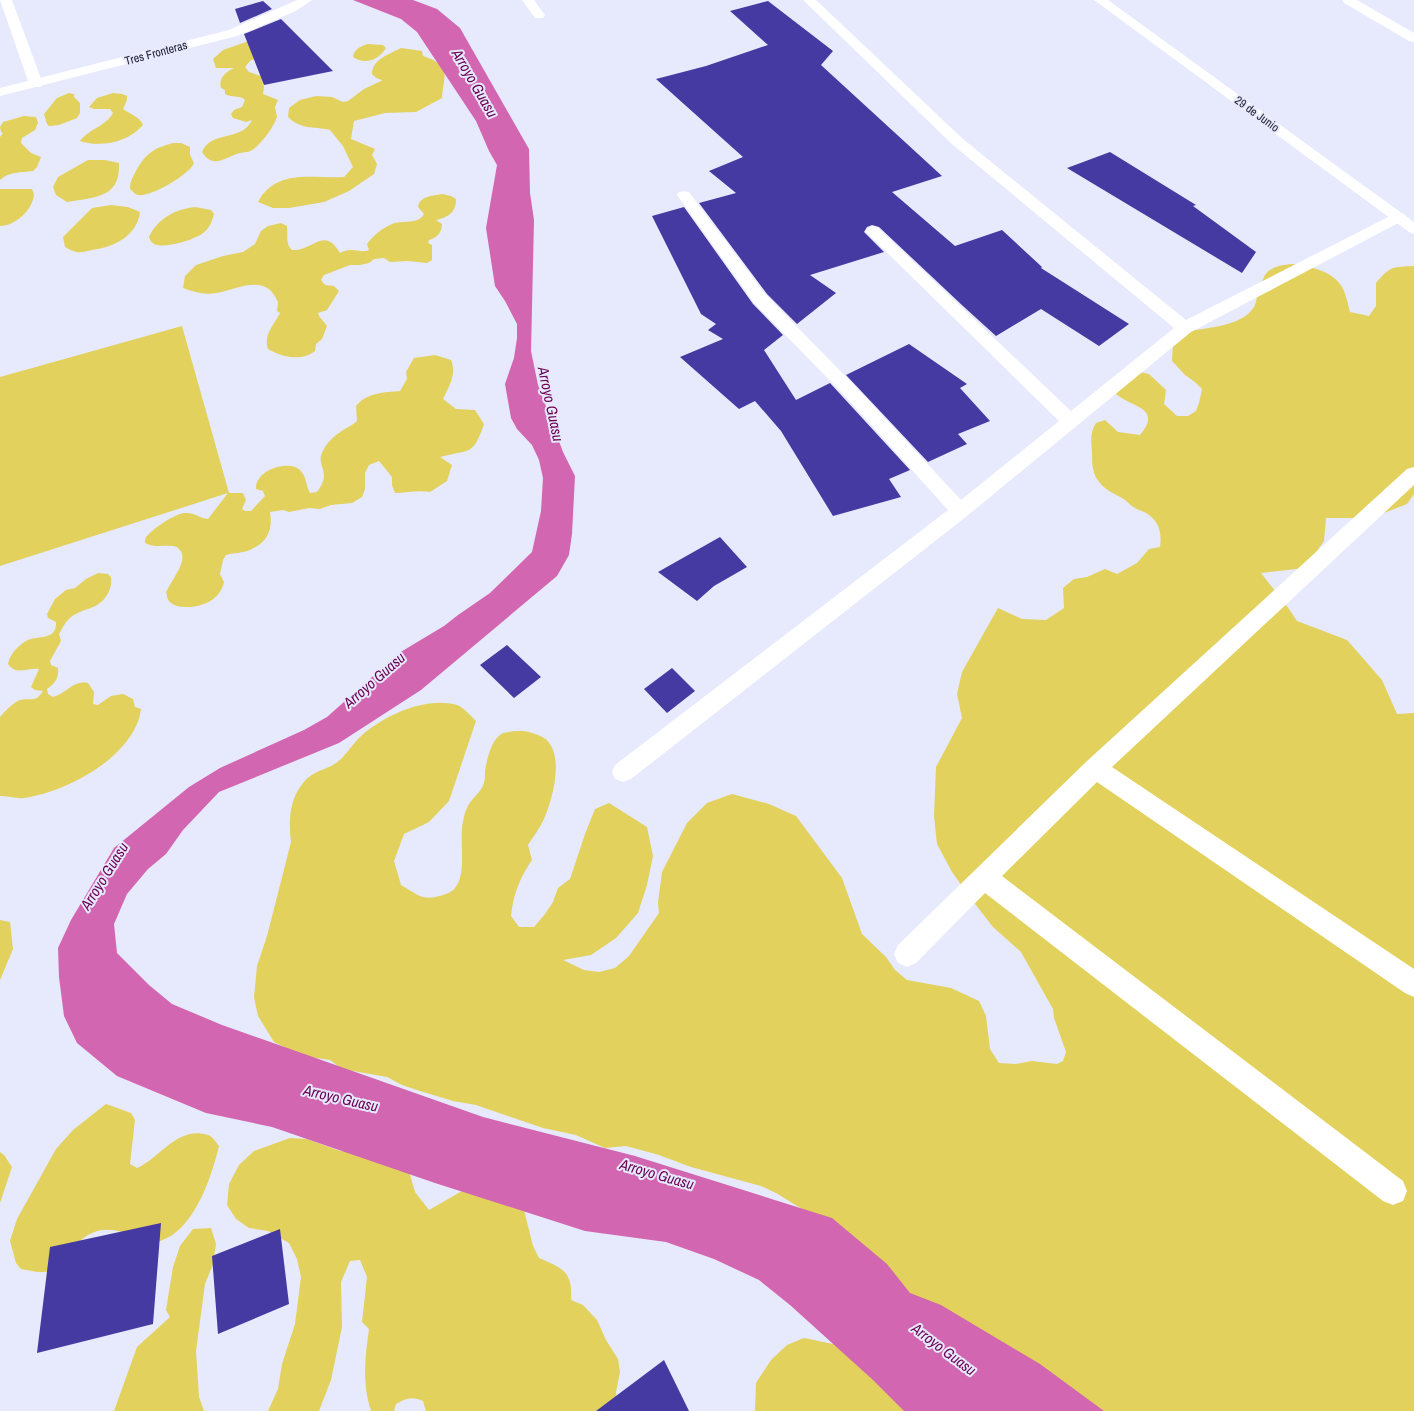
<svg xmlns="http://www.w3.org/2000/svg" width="1414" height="1411" font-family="'Archivo Narrow',sans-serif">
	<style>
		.green { fill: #e2d15c }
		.water { fill: #d266b0 }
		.building { fill: #443aa2 }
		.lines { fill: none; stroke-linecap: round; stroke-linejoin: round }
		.minor { fill: #fff; fill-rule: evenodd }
		.tertiary { fill: #fff; fill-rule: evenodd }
		.labels { text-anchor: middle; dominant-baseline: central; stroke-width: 4; stroke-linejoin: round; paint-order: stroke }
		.far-street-label { font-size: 12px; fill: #222335; stroke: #e7e9fd }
		.water-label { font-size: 15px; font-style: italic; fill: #6b0053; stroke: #e7e9fd }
	</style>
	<rect width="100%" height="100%" fill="#e7e9fd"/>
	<!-- green -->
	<path class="green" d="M249,41l11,18 -9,1 -6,7 4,5 12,4 3,11 -1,7 15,6 -3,7 2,10c-4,11 -13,23 -22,31 -4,4 -9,4 -15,5 -15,4 -26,17 -38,-1 9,-22 40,-10 50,-32l-6,2 -13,-4 -2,-4 3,-4 8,-3 3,-7c-4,-5 -13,-2 -20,-6v-4l-4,-2c-3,-10 5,-16 13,-20h-18l-3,-9 10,-9z
		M368,44l15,1 3,3c-7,12 -21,17 -33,9 1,-8 8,-11 15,-13z
		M401,48l21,3 1,5c29,10 21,16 19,42l-26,14 -31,1 -31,8 -3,18 24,10 -3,6 5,9 -3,10 -25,17 -25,11 -35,6h-16l-15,-6c2,-3 4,-8 7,-10 20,-22 53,-13 79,-15l9,-10 -10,-21 -13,-16c-17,-4 -28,0 -42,-13l1,-9 11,-8 16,-4 16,1 11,5 5,-1 16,-12 17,-8 1,-1 -6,-2 -4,-4c0,-15 18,-20 29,-26z
		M69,93l5,1v3l6,6v10l-3,5 -18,7 -10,1 -2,-2 -3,-10 13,-16z
		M113,93l9,1 5,2v4l-4,9c7,5 17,8 20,16 -15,17 -41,23 -63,16 9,-12 26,-15 33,-28l-3,-4h-16l-5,-2 8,-9z
		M24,116l12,1 2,6 -3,7 -13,8 -1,5 10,10 10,4 -4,10 -4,4c-13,2 -23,0 -33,9v-43l3,-4 -2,-1 -1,-5 3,-5z
		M173,143h8l9,4v8l4,8c-5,12 -43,34 -56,32 -4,-1 -5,-4 -8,-6 0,-8 3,-12 6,-18 10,-18 18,-23 37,-28z
		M88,160h17l14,3c0,6 0,14 -3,19 -7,17 -34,17 -49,20l-11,-7 -3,-8 5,-10z
		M0,189h32l2,5c-1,16 -19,32 -34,32z
		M442,194l9,2 5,3c0,14 -8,18 -20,21l6,4c0,8 -5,14 -13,16l-1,3 4,2v15l-5,3 -19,-2 -18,1 -6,-4 -10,1 -5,4 -9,2h-10l-26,10 -3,5 4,5 9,1 5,5 -12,19 -9,3 1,3 8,10 -5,13 -6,5 -1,7c-14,11 -33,6 -47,-2 -5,-14 6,-24 12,-36l-3,-2 1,-9c-2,-4 -4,-8 -7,-11 -15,-14 -38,0 -55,2 -12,2 -22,-1 -33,-5l2,-12 11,-11 27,-9 20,-4 12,-8 6,-13 7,-5 13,-3 6,3c1,8 -2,18 5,24 20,2 32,-25 48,3 13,-7 20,1 29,-3l-2,-6c6,-8 15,-16 25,-20 9,-4 26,1 32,-10l-6,-7c2,-11 14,-11 24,-13z
		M111,205l17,2 12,5c-3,24 -26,35 -48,38 -5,1 -11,3 -16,2 -3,-1 -8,-3 -11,-5l-2,-10 29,-29z
		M195,207l16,3 3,4c-2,8 -5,15 -11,19 -8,7 -40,16 -49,11 -3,-2 -4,-4 -5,-7 9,-19 27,-28 46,-30z
		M1292,264c18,3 40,6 50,23 4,7 6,17 8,25l19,4 7,-10v-23c14,-17 17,-16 38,-17v228l-7,10 -36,14h-45l-2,23 -19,27 -44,5 28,36 8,12 50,19 35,40 15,34 17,-1v698h-327l-131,-73 -149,-126 -31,-19 -15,-7 -70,-19 -32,-12 -33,-9 -21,2 -29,-13 -33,-7 -67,-23 -23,-4 -33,-10 -18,-6 -15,-8 -45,-8 -12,-9 -28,-4 -28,-14 -16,-26 -4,-19 3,-31 10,-30 24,-94c-3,-23 -1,-49 18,-65 8,-7 19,-8 27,-14 9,-6 15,-17 23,-25 22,-21 66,-42 98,-33 6,2 14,11 19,16l-27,80 -20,21 -25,12 -10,27 7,24c19,11 22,17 45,9 25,-8 12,-52 17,-72 1,-8 4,-16 9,-22 5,-6 10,-10 12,-17 1,-4 1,-8 1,-12 2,-12 6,-32 18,-38 4,-1 10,-2 15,-2 6,-1 14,2 20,4 30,10 15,63 6,84 -4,9 -11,18 -16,26l4,15c-12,17 -19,35 -21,56l8,11h15l11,-13 8,-12 5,-14 12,-9 15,-45 10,-25 14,-6 38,24 6,29 -6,29 -9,28 -22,25 -25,17 -28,5 21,10 15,2 16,-4 14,-12 30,-43 -1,-11 4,-30 25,-49 20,-20 25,-9 37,10 27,12 46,62 20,56 24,23 9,13 12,10 44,8 28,13 7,15 4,33 9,14 17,1 16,-3 25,3 6,-3 3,-9 -12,-34 -1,-9 -32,-57 -28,-25 -21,-27 -20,-28 -15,-28 -3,-28 2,-49 26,-49 -5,-24 5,-22 36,-64 24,11 24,1 18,-12 -1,-20 11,-9 13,-2 18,-8 12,5 20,-11 12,-14 11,-2c2,-15 -1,-26 -14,-34 -3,-2 -8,-3 -11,-5 -4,-2 -6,-5 -10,-8 -10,-7 -21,-9 -28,-21 -5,-8 -5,-18 -5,-27 -1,-11 -2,-20 4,-29l9,-3 13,12 22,3c24,-29 -11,-27 -26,-43l25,-20 10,2 17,16 -2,14 13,12h11l8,-5 3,-8 3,-14 -7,-7 -10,-7 -13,-14 1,-16 9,-13c21,-4 67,-5 74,-30 1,-4 1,-9 1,-12 5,-5 5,-10 8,-15 7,-9 17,-10 27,-11z
		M182,326l47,167h14l3,7 -4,9 3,2h6l14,-15 -2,-5 -7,-2c-1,-17 25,-27 39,-22 12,5 10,17 15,26l7,-1c17,-22 -4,-26 7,-43 3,-6 10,-13 15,-16 6,-5 13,-7 18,-12l-1,-15c10,-13 29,-14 44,-15l7,-12 -1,-7 8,-14 21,-3 16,5c6,14 -2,26 -8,39l13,10 19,1 9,14c-11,33 -15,25 -44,33l12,8 -5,16 -17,11c-12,-2 -23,1 -35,1l-3,-8v-8l-13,-16 -10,4 -4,8v16l-3,8 -10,6 -21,2 -11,4 -11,-1 -20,4 -6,-2 -13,2c3,17 -2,30 -20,38 -7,3 -17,3 -24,5l-3,5 -3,14 4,8c-4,18 -21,25 -38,25 -6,0 -13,-1 -17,-6 -2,-2 -2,-7 -3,-9 4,-8 15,-24 16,-31 2,-7 -2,-14 -9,-15 -9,-1 -19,2 -28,-3 0,-3 0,-6 3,-8 6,-7 27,-21 36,-22 11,-1 15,5 24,6l20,-26 -228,73v-189z
		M98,573l10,1 3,3c1,7 -1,13 -4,18 -10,16 -24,12 -37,23 -5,4 -8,11 -11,16l2,7 -11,20 1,4 7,3c1,10 -3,15 -11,21l1,5 5,3c13,-3 20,-17 35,-14l6,9 -1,12 5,1 13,-9 12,-2 10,5 2,8 6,2c-6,47 -74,83 -117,89 -7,1 -16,-2 -24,-2v-79c5,-6 13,-14 20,-17 10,-3 15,4 23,-9l-8,-1 -4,-3 8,-18c-9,-2 -20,5 -27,-1 -2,-1 -3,-3 -4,-4 2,-10 10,-19 20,-24 10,-5 29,1 28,-18l-8,-4 -1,-4 8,-15 11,-9 9,-2 11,-9z
		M0,920l10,2 3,27 -13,31z
		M106,1104l25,9 4,7 -5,44 7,4c23,-10 41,-43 71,-33 4,1 8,7 11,11 -7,29 -21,72 -48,90 -5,3 -12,5 -17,8 -34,-14 -56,-26 -83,6 -6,8 -12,17 -22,21 -8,3 -20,-1 -28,-2l-5,-6 -6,-22 7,-22 39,-70 17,-19z
		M290,1138l17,1 33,12 33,1 32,5 10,35 14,18 33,-19 62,19 9,36 6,12c23,10 34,13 32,42l12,5 14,15 9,20 12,19 2,13 -4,20 2,19h-192l-3,-10c-11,-5 -17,-3 -27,3l-2,7h-23c-9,-28 -6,-54 -2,-82l-7,-7 5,-45 -7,-17 -10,1 -9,21 1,45 -11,53 -12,31h-51l10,-22 4,-25 13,-40 6,-47 -4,-18 -8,-16 -21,-12 -19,-3 -13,-9 -9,-14 2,-21 10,-19 15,-14z
		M0,1152l4,3 8,12 -12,36z
		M211,1228l5,16 -3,20 -8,20 -9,67 3,46 5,14h-90l23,-64 33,-30 -4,-7 7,-43 7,-21 13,-17z
		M804,1338l48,10 109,63h-206l1,-28 15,-23 16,-15z"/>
	<!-- water -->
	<path class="water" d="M353,0h60l24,9 23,19 69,121 1,44 4,27 -3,131 7,34 25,67 12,24 -3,58 -3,21 -12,21 -136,114 -82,53 -120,49 -36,38 -17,24 -18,15 -21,25 -13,30 3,29 32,32 23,19 50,21 261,92 152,39 197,62 55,46 23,29 31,12 99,59 64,47h-200l-31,-31 -83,-75 -31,-25 -45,-21 -48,-17 -81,-11 -150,-48 -163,-56 -66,-14 -89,-37 -40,-33 -13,-27 -5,-39 -1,-29 13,-28 43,-72 75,-61 31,-19 84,-38 23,-13 72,-64 45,-27 14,-11 32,-22 42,-41 9,-41 2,-33 -4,-18 -7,-15 -15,-16 -6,-11 -6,-34 9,-26 3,-20v-14l-12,-23 -10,-15 -9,-58 11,-63 -8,-14 -13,-30 -59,-89 -16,-13z"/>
	<!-- building -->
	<path class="building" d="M263,1l9,8 -32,14 -5,-14z
		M768,1l65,50 -12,14 121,111 -50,16 63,54 47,-16 40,37 -1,1 88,56 -30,22 -58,-37 -45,27 -33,-30 -84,-79 -7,-2 -5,2 -3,5 20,20 -74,23 26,18 -39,31 -30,-30 -68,-91 37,-10 -27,-22 34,-14 -87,-78 50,-13 62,-21 -38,-34z
		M281,19l52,52 -69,14 -20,-51z
		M1110,152l86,53 -3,1 63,46 -14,21 -175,-105z
		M684,207l69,97 30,31 -19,15 32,50 34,-17 80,87 -21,9 12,18 -68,19 -52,-85 -26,-30 -16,8 -59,-52 43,-18 -15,-9 8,-6 -15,-10 -49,-98z
		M909,344l58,40 -7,4 30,33 -32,13 9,10 -39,18 -82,-87z
		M720,537l27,30 -33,19 -17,15 -39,-29z
		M507,645l34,32 -27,21 -34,-33z
		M672,668l23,23 -28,22 -23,-24z
		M161,1223l-8,101 -116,29 13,-106z
		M280,1229l9,75 -71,30 -6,-78z
		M664,1360l25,51h-93z"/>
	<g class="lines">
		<!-- minor -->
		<path class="minor" d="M0,0h12l31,84 -2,3h-10l-2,-3z
			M522,0h12l11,15 -2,3h-8z
			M803,0h13l147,139 223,181 208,-106 5,-2 5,2 3,3 -3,3 -213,112 -224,184 -336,263 -8,3 -8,-3 -3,-7 3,-7 333,-255 -103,-114 -91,-93 -77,-108 2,-3 5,-1 5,1 77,103 91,93 104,112 98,-79 -191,-187 -3,-3 3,-3 5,-2 5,2 193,183 103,-83 -221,-183z
			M1342,0h15l57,33v9l-5,-1 -65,-38z
			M1414,467v18l-302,282 302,202v28l-9,-4 -308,-211 -95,94 401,305 4,10 -4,10 -10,4 -10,-4 -398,-308 -69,70 -9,4 -9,-4 -4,-9 4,-9 189,-184 320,-292z"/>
		<!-- tertiary -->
		<path class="tertiary" d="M297,0h15l-16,11 -59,25 -237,60v-8l229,-58z
			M1094,0h14l306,222v12l-5,-2z"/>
	</g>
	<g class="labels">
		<!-- far-street labels -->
		<g class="far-street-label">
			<text transform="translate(156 53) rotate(-15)">Tres Fronteras</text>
			<text transform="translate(1257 114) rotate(36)">29 de Junio</text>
		</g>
		<!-- water labels -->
		<g class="water-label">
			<text transform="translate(475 83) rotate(60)">Arroyo Guasu</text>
			<text transform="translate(551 404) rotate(78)">Arroyo Guasu</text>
			<text transform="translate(374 680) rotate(-41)">Arroyo Guasu</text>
			<text transform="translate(104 876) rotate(-58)">Arroyo Guasu</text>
			<text transform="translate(341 1098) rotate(13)">Arroyo Guasu</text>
			<text transform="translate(657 1174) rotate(16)">Arroyo Guasu</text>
			<text transform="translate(944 1349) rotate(37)">Arroyo Guasu</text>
		</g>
	</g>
</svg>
